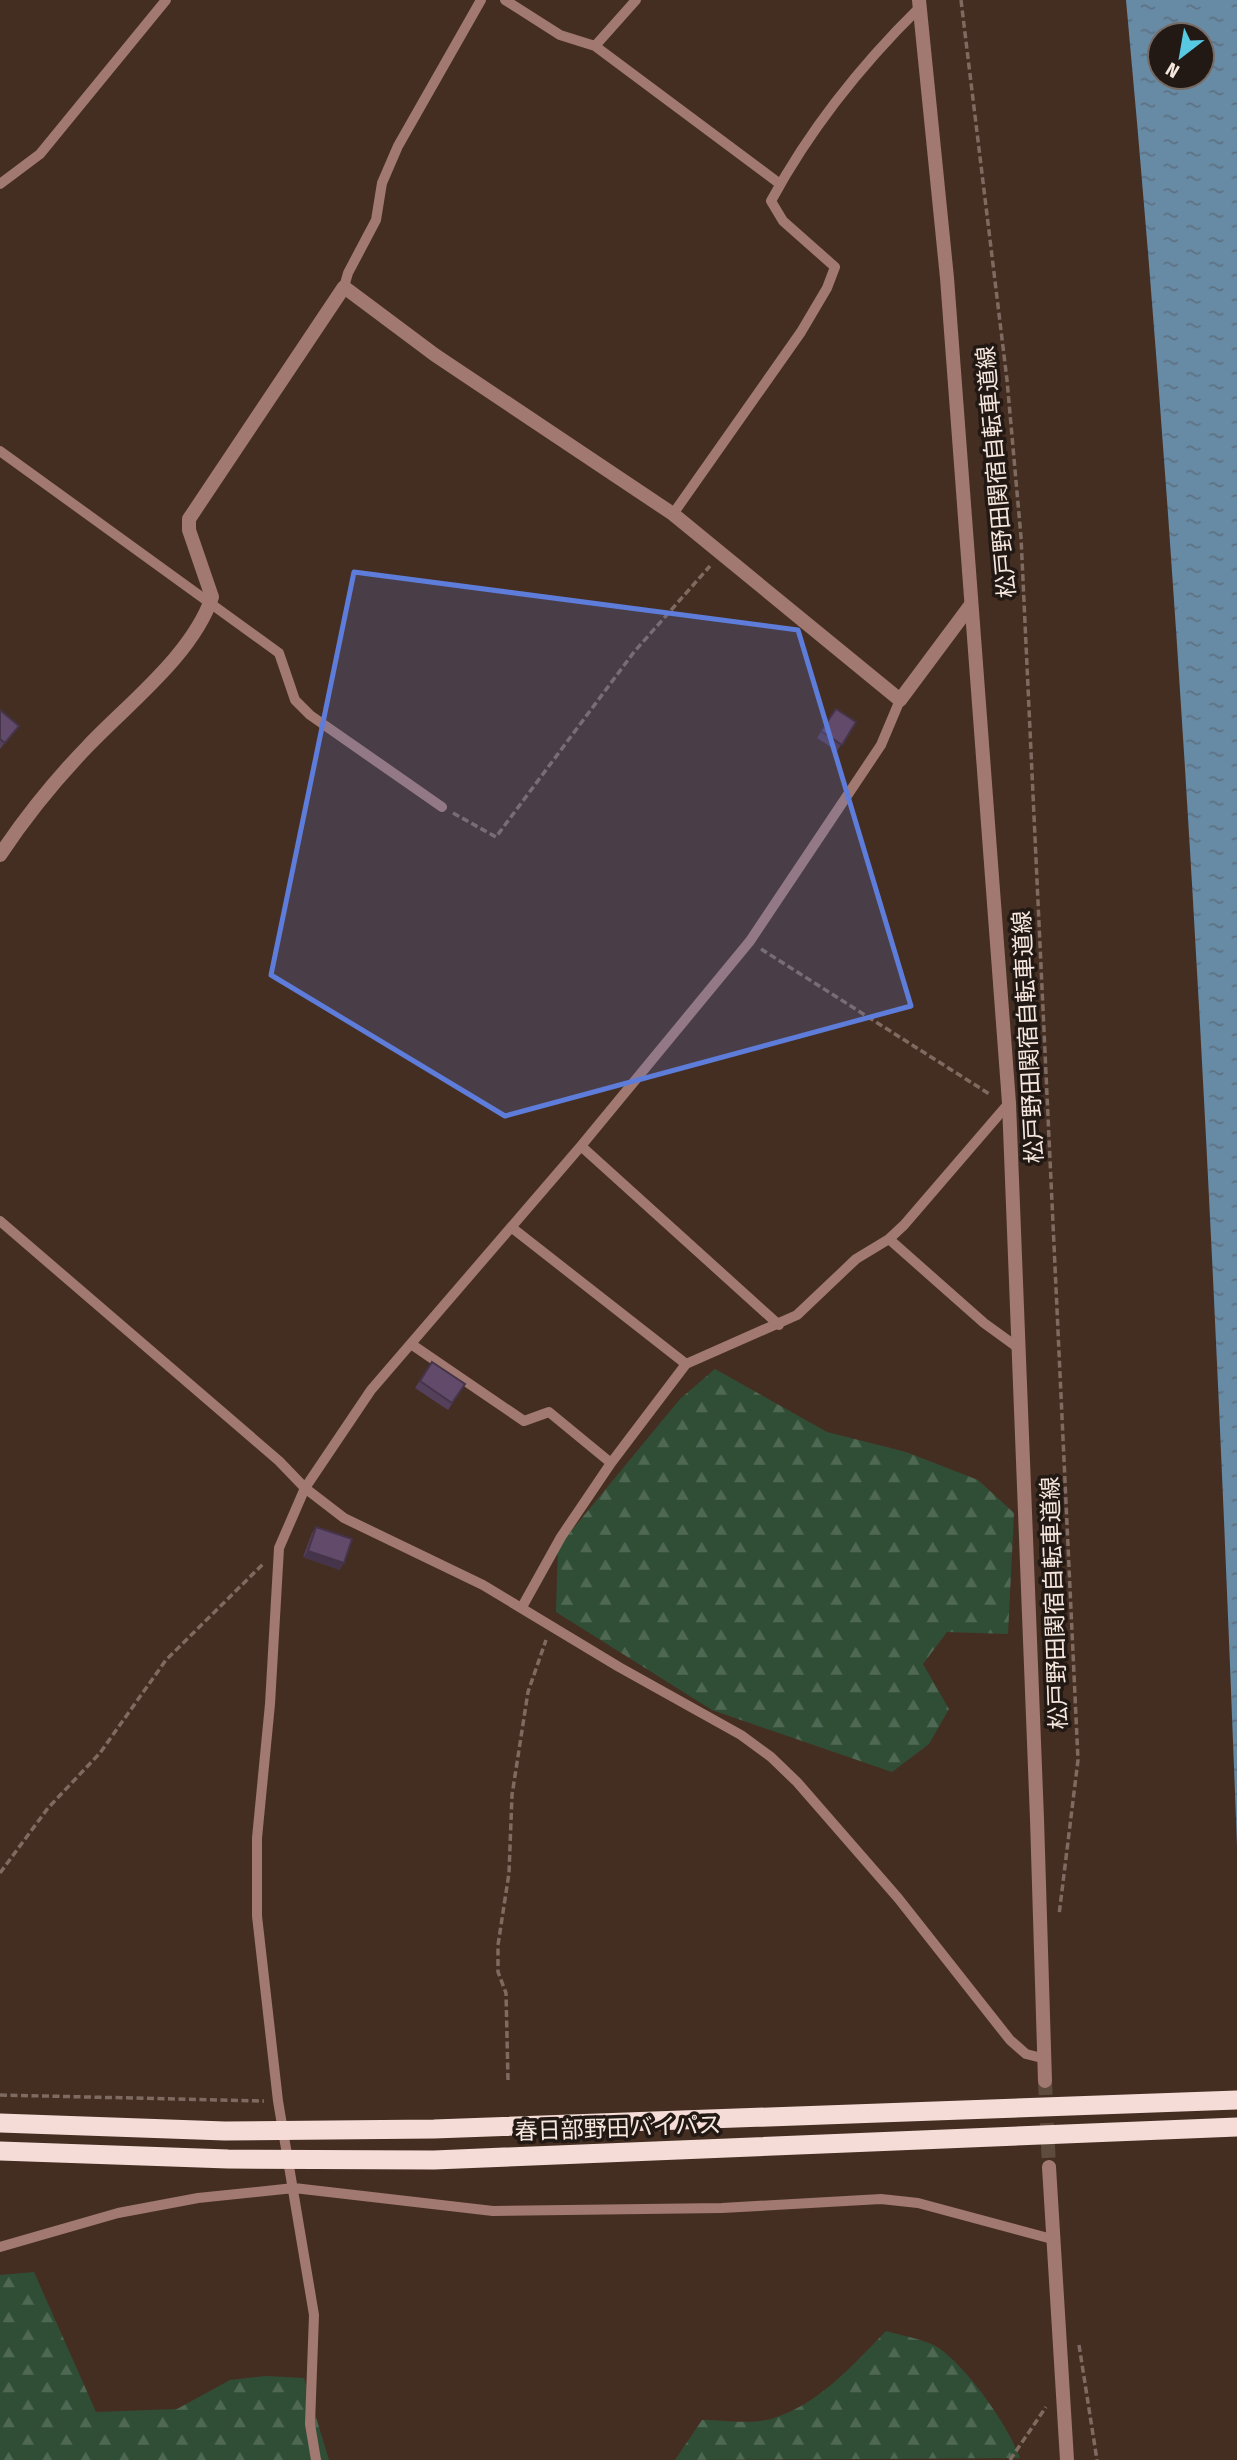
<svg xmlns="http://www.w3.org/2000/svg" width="1237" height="2460" font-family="'Fira Sans Condensed','Noto Sans JP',sans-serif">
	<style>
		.forest { fill: url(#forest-firs) }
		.water { fill: url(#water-ripples); fill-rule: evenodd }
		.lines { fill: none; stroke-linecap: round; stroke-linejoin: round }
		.minor-tunnel { stroke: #5f4a3e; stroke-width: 14; stroke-dasharray: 14 7; stroke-linecap: butt }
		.path { stroke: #7e6a60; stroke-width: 3.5; stroke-dasharray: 7 3.5; stroke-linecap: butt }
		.service { stroke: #a17970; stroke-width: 10 }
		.minor { stroke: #a17970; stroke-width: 14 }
		.tertiary { stroke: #a17970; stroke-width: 14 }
		.trunk { stroke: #f6dcd7; stroke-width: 19 }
		.wall { fill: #54405b }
		.shaded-wall { fill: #45344a }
		.building { fill: #624b6a; stroke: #45344a; stroke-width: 2 }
		.marked { fill: #5e7cda; fill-opacity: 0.2; stroke: #5e7cda; stroke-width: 5; stroke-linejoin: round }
		.labels { text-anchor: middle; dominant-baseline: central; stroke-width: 7; stroke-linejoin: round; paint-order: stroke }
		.street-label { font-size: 23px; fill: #f6e7df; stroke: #231914 }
	</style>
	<defs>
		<pattern id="forest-firs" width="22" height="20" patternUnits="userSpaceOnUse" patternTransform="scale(1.75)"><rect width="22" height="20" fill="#304e36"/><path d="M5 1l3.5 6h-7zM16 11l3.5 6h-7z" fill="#4f6853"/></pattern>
		<pattern id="water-ripples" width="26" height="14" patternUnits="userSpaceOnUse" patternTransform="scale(1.75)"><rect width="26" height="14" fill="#678aa5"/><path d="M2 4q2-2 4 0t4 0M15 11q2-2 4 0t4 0" fill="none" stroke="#5d7283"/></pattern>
	</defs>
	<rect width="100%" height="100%" fill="#442e22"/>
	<!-- forest -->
	<path class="forest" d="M715,1369l112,63 79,20 72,28 36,33 -6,121 -61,-2 -24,32 26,45 -20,35 -37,28 -180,-62 -156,-98 2,-65 122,-148z
		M34,2272l62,140 81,-3 53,-29 36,-4 38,2 25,82h-329v-185z
		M886,2331c16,5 39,8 53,17 30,22 68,76 81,110l-345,2 27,-40c21,0 52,5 72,-2 45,-14 80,-54 112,-87z"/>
	<!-- water -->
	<path class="water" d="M1126,0h111v1846c-23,-616 -54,-1232 -111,-1846zM1160,35h42v42h-42z"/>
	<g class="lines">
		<!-- minor-tunnel -->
		<path class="minor-tunnel" d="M1045,2081l4,86"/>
		<!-- path -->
		<path class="path" d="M961,0l46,380 14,157 57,1223 -19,155
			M453,813l43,24 138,-185 76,-86
			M761,949l230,146
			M0,1873l48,-65 52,-55 66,-93 97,-96
			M508,2080l-2,-87 -8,-21v-27l11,-72 3,-78 16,-103 18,-52
			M0,2095l264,6
			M1079,2345l18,115
			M1010,2460l36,-53"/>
		<!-- service -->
		<path class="service" d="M505,0l55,35 35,11 185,138
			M595,46l41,-46
			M0,184l40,-30 126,-154
			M344,287l4,-14 28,-53 6,-37 16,-37 83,-146
			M0,451l279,202 16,47 15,15 132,92
			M673,514l128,-182 26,-44 8,-21 -52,-46 -12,-20c39,-72 91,-137 149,-194
			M581,1146l198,179
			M0,1221l279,240 26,27 39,30 139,67 136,82 122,68 30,22 26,25 101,116 112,142 16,14 16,4
			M511,1227l175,137
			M889,1239l95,84 33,24
			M411,1344l113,77 25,-9 62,51
			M522,1607l39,-70 50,-74 75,-99 111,-49 59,-56 33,-20 15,-14 105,-122
			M0,2247l118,-34 80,-15 96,-10 199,23 229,-3 159,-9 37,4 134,36
			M316,2460l-6,-36 4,-109 -36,-214 -21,-185v-78l13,-134 9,-156 26,-60 66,-98 210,-244 169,-205 131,-196 19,-45"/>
		<!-- minor -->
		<path class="minor" d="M0,855c26,-39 56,-76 88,-109 41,-43 105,-92 124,-149l-23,-67v-11l155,-232 91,68 238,159 227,186 70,-94
			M1037,1819l8,262
			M1049,2167l18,293"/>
		<!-- tertiary -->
		<path class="tertiary" d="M919,0l28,278 62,825 28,716"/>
		<!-- trunk -->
		<path class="trunk" d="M0,2123l225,8 209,-2 803,-29
			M0,2151l228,8 206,1 803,-33"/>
	</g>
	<!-- wall -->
	<path class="wall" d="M836,709l20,13 -19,29 -20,-13z
		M0,710l19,16 -19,23z
		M432,1362l33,22 -17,26 -33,-22z
		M316,1527l24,43 -37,-13 9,-24z"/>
	<!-- shaded-wall -->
	<path class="shaded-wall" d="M308,1551l36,12 -4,7 -37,-13z"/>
	<!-- building -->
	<path class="building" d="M836,709l20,13 -14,23 -21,-14z
		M0,710l19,16 -14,17 -5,-4z
		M432,1362l33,22 -13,19 -32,-22z
		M316,1527l36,12 -8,24 -36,-12z"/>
	<!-- marked area -->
	<path class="marked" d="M354,572l444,58 113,376 -406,110 -234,-141z"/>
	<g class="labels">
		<!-- street labels -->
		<g class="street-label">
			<text transform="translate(996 472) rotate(-95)">松戸野田関宿自転車道線</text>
			<text transform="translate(1028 1037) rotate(-93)">松戸野田関宿自転車道線</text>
			<text transform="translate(1054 1603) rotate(-92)">松戸野田関宿自転車道線</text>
			<text transform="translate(618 2128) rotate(-2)">春日部野田バイパス</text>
		</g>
	</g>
	<!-- north arrow -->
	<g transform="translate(1181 56) rotate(211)"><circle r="33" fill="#231914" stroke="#776b65" stroke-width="2"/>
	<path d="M0-5L12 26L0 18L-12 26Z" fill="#57c9e2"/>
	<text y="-10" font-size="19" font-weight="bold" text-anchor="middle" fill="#f6e7df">N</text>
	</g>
</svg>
